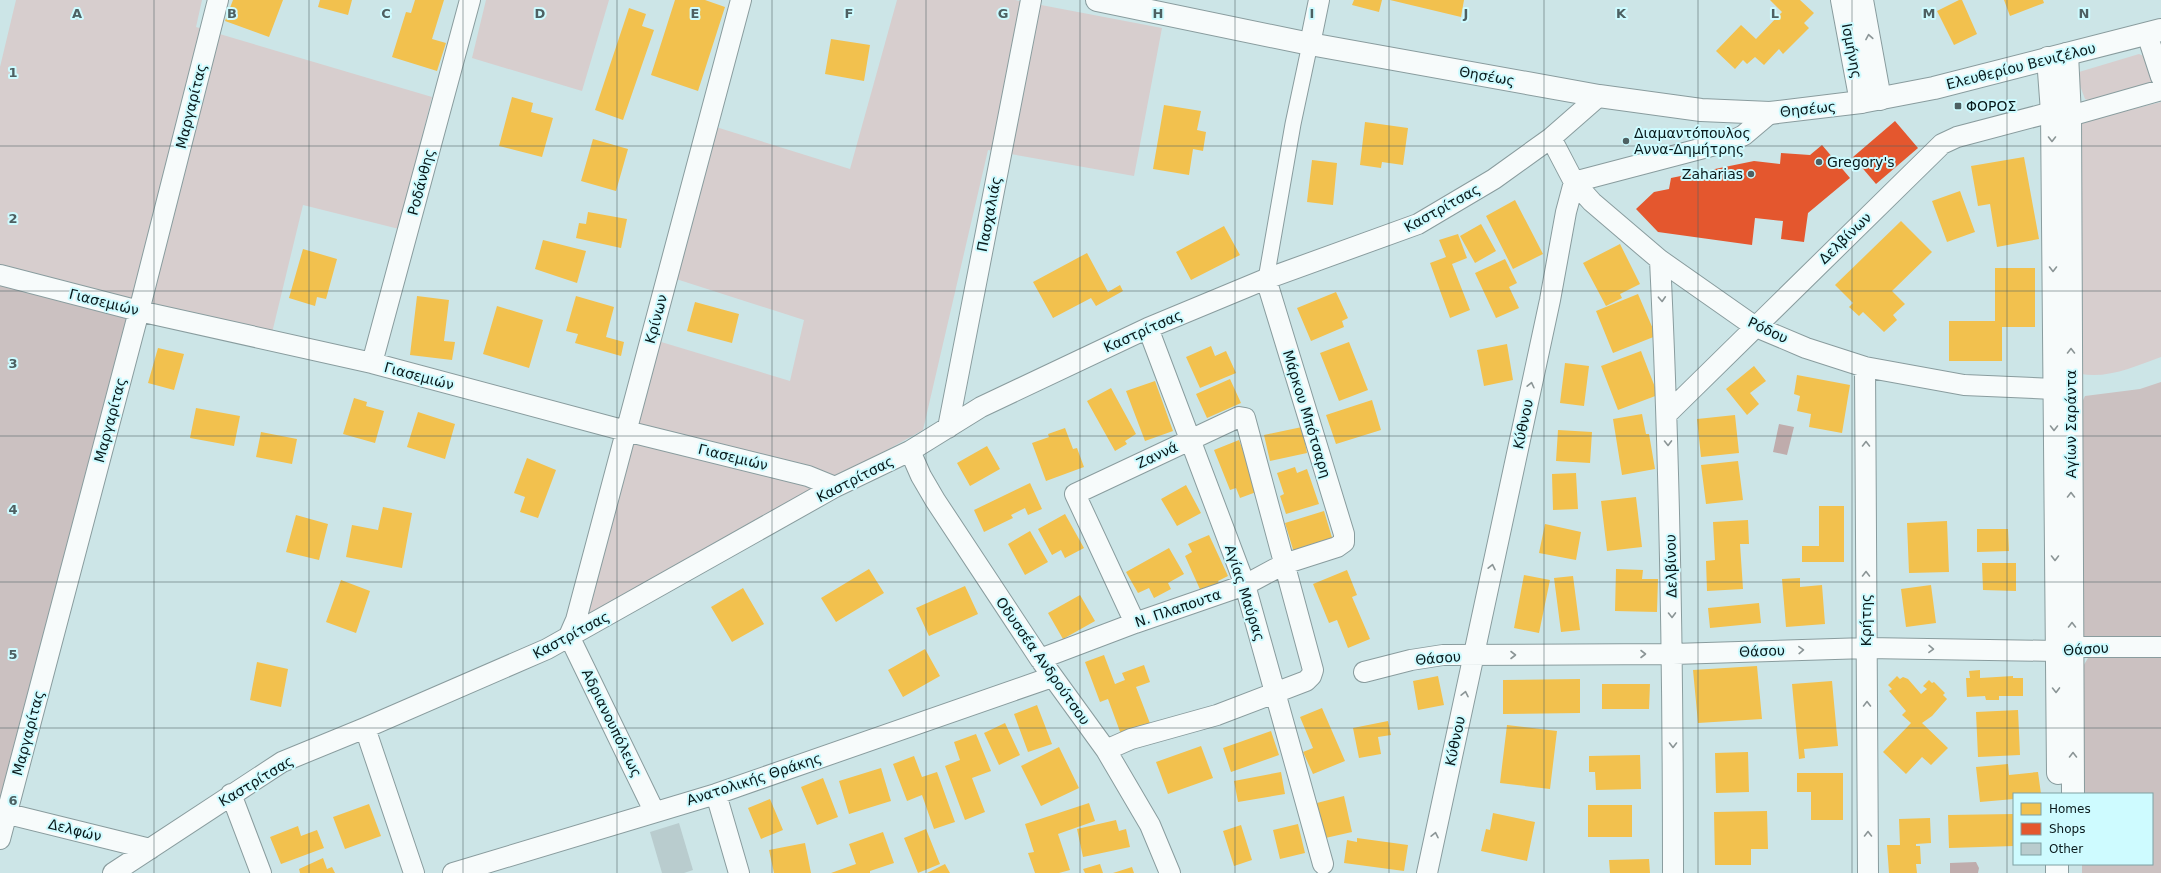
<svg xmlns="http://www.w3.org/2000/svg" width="2161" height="873" font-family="'DejaVu Sans',sans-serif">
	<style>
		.green { fill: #d7cece }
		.forest { fill: #cbc1c1 }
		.water { fill: #bfacac }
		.homes { fill: #f2c14e }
		.shops { fill: #e4572e }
		.building { fill: #b9ccce }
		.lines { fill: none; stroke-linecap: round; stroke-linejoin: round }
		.pedestrian-casing { stroke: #899c9e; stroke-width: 17 }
		.minor-casing { stroke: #899c9e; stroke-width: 22 }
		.tertiary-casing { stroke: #899c9e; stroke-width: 24 }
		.secondary-casing { stroke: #899c9e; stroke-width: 24 }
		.primary-casing { stroke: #899c9e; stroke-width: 24 }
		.pedestrian { stroke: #f7fbfb; stroke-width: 15 }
		.minor { stroke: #f7fbfb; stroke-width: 20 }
		.tertiary { stroke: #f7fbfb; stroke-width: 22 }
		.secondary { stroke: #f7fbfb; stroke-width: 22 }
		.primary { stroke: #f7fbfb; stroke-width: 22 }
		.oneway { stroke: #8b9596 }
		.grid { fill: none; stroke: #4d6062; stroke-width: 1; stroke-opacity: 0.55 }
		.poi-dot { fill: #4d6062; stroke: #cefbff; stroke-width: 1.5 }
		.labels { text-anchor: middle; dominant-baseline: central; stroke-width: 4; stroke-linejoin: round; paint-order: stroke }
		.street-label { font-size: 14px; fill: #08191b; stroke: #cefbff }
		.poi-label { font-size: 14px; fill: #08191b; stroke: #cefbff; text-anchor: start }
		.grid-label { font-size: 13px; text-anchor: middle; font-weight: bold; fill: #4d6062; stroke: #cefbff; stroke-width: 4; stroke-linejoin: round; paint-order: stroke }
	</style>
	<rect width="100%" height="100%" fill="#cce5e7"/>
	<!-- green -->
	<path class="green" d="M16,0h186l-6,27 236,70 -33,132 -96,-24 -32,132 -271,-69v-201z
		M486,0h123l-27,91 -110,-33z
		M897,0h118l147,28 -28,148 -146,-26 -65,280 -342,190 77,-279 132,40 14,-61 -131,-42 43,-151 134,42z
		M2139,54l5,2 10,25 -2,3 -64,16 -3,-1 -9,-24 3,-3z
		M2161,102v255c-25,9 -53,22 -80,17l-2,-249 6,-4z"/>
	<!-- forest -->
	<path class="forest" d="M0,278l140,34 -140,532z
		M2161,382v257l-83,2 4,-239 3,-6 55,-7z
		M2088,658h73v215h-79v-9h70v-70h-70v-126z"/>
	<!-- water -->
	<path class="water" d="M1779,424l15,3 -7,28 -14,-3z
		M1976,862l3,6 -1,5h-28v-10z"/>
	<!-- homes -->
	<path class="homes" d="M233,0h50l-14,37 -44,-16z
		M320,0h32l-4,15 -30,-8z
		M415,0h29l-12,39 14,4 -9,28 -45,-14 14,-45 5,1z
		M675,0h30l20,7 -27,84 -47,-16z
		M1354,0h28l-3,12 -27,-7z
		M1390,0h74l-3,17z
		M1770,0h30l14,13 -10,10 5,5 -26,26 -4,-5 -15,16 -9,-8 -8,7 -4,-4 -8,9 -19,-18 25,-26 15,14 26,-27z
		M1959,0h3l15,34 -23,11 -17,-34z
		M2004,0h39l1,3 -34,13z
		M629,8l17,6 -4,12 12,4 -31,90 -28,-10z
		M831,39l39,6 -6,36 -39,-7z
		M512,97l21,6 -2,9 22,6 -11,39 -43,-11z
		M1164,105l37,6 -4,19 9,2 -3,19 -10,-2 -4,26 -36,-6z
		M1365,122l43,6 -5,37 -21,-3 -1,6 -21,-3z
		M593,139l35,10 -12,42 -35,-10z
		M2024,157l15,82 -42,8 -7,-43 -12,2 -7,-40z
		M1312,160l25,3 -4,42 -26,-3z
		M1960,191l15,41 -28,10 -15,-41z
		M1515,200l28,54 -30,15 -27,-53z
		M588,212l39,7 -6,29 -45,-10 3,-15 7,1z
		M1901,221l31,31 -40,39 13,13 -12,11 4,5 -13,12 -21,-20 -4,4 -10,-9 4,-4 -18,-18z
		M1481,224l15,27 -21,12 -15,-27z
		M1224,226l16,29 -49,25 -15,-28z
		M1458,234l9,24 -15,6 18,46 -20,8 -20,-55 16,-6 -7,-17z
		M543,240l43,11 -9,32 -42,-14z
		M1620,244l20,40 -20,10 2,4 -16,8 -23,-43z
		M303,249l34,10 -11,40 -9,-2 -2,9 -26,-8z
		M1087,253l21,39 12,-7 3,6 -27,15 -5,-8 -38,20 -20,-36z
		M1505,259l12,24 -8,4 10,21 -23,10 -21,-45z
		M1995,268h40v59h-33v34h-53v-40h46z
		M1336,292l12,26 -6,3 2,6 -33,14 -14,-33z
		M1638,294l18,42 -43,17 -17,-42z
		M417,296l32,4 -5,41 11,1 -3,18 -42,-5z
		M576,296l38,11 -8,30 18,5 -3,14 -46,-13 3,-9 -12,-3z
		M695,302l44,12 -7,29 -45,-12z
		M497,306l46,14 -14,48 -46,-14z
		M1349,342l19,48 -29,11 -19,-48z
		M1507,344l6,36 -29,6 -7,-36z
		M1211,346l4,10 11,-5 10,22 -36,15 -14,-31z
		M158,348l26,6 -10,36 -26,-7z
		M1641,351l17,44 -40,15 -17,-44z
		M1565,363l24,3 -5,40 -24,-3z
		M1754,366l12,15 -16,12 9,11 -12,11 -21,-26z
		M1797,375l53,10 -8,48 -33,-6 2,-13 -14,-3 3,-15 -6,-2z
		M1230,379l11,24 -34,15 -11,-24z
		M1155,381l18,50 -28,10 -19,-50z
		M1111,388l25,46 -11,7 2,3 -12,7 -28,-50z
		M354,398l13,4 -1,4 18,5 -9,32 -32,-9z
		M1372,400l9,30 -45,14 -10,-29z
		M196,408l44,8 -6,30 -44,-8z
		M418,412l37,12 -10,35 -38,-12z
		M1642,414l4,20h3l6,35 -33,6 -9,-56z
		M1735,415l4,38 -38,4 -4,-38z
		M1302,427l5,26 -37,8 -6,-26z
		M1065,428l8,21 4,-1 7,19 -38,14 -14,-38 17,-6 -1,-3z
		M1558,430l34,2 -2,31 -34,-2z
		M261,432l36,7 -5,25 -36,-7z
		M1239,440l20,51 -19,7 -4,-10 -6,2 -16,-40z
		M987,446l13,23 -30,17 -13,-23z
		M527,458l29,12 -18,48 -18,-6 5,-15 -11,-4z
		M1738,461l5,39 -37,4 -5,-39z
		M1295,467l2,6 10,-4 12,35 -33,10 -6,-18 4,-2 -7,-21z
		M1576,473l2,36 -25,1 -1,-36z
		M1030,483l12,26 -14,6 -3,-7 -14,7 2,3 -29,14 -10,-22z
		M1186,485l15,28 -24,13 -16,-27z
		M1636,497l6,50 -35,4 -6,-50z
		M1819,506h25v56h-42v-16h17z
		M383,507l29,6 -10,55 -56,-11 6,-32 26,5z
		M1324,511l10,33 -39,12 -10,-33z
		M1065,514l19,34 -19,10 -4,-8 -9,5 -14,-26z
		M296,515l32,9 -9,36 -33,-8z
		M1748,520l1,24h-9l3,45 -36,2 -1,-30 9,-1 -2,-38z
		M1947,521l2,51 -40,1 -2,-50z
		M1545,524l36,8 -5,28 -37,-7z
		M1977,529h31l1,22 -32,1z
		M1030,531l18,31 -23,13 -17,-31z
		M1209,535l19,41 -10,5 3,7 -18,8 -18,-40 7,-4 -4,-8z
		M1169,548l15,26 -16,9 3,6 -17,9 -5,-10 -11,5 -12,-21z
		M1982,563h34v28l-33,-1z
		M869,569l15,24 -48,29 -15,-24z
		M1616,569l27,1 -1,9h16l-1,33 -42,-1z
		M1347,570l10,25 -5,2 18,42 -22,9 -11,-28 -8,3 -16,-39z
		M1524,575l26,5 -11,53 -25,-5z
		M1573,576l7,54 -19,2 -7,-54z
		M1800,578v9l22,-2 3,39 -39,3 -4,-48z
		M341,580l29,11 -14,42 -30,-11z
		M1931,585l5,38 -30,4 -5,-38z
		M965,586l13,28 -49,22 -13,-28z
		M743,588l21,36 -32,18 -21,-35z
		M1080,595l15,26 -32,18 -15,-26z
		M1759,603l2,20 -51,5 -2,-20z
		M925,649l15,27 -37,21 -15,-27z
		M1104,655l11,29 10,-4 -3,-7 22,-8 6,17 -14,5 15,39 -29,11 -14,-38 -8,3 -15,-40z
		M257,662l31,7 -7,38 -31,-7z
		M1757,666l5,53 -64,4 -5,-53z
		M1980,670v8l33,-2v2h10v18h-24v4h-13l-1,-4 -18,1 -1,-19h4l-1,-7z
		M1438,676l6,29 -26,5 -5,-29z
		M1897,676l3,3 3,-2 5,2 13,15 6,-5 -4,-3 6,-6 3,3 2,-1 11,11 -2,2 4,4 -15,17 -10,7 26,25 -17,17 -9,-8 -16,17 -23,-22 28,-29 -9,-8 4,-4 -17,-20 3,-2 -4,-4z
		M1580,679v34l-77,1v-34z
		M1832,681l6,65 -34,3 1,9 -6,1 -7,-75z
		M1602,684h48l-1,25h-47z
		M1037,705l15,39 -24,8 -14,-38z
		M1322,708l23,53 -32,13 -10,-22 10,-4 -13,-31z
		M2018,710l2,45 -42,2 -2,-45z
		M1388,721l3,14 -13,2 3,17 -22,4 -6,-30z
		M1005,723l15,32 -21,10 -15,-32z
		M1507,725l50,6 -7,58 -50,-6z
		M1271,731l8,24 -48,17 -8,-24z
		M976,734l15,37 -19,7 13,34 -20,8 -20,-54 15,-6 -6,-18z
		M1201,746l12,32 -45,16 -12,-32z
		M1059,747l20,41 -38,18 -20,-40z
		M1748,752l1,40 -33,1 -1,-40z
		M1640,755l1,34 -45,1 -1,-18h-6v-16z
		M914,756l8,21 15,-5 18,50 -21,7 -12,-34 -15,6 -14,-37z
		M2008,764l1,11 29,-3 3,22h-27v5l-34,3 -4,-35z
		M881,768l10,33 -42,13 -10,-33z
		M1281,772l4,22 -47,8 -4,-21z
		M1797,773h46v47h-32v-28h-14z
		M823,778l15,39 -21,8 -16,-38z
		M1344,796l8,36 -31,7 -8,-35z
		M770,799l13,31 -22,9 -13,-31z
		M1089,803l6,18 -37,13 12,36 -11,3h-24l-7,-20 6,-1 -9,-28z
		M369,804l12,32 -36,13 -12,-32z
		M1588,805h44v32h-44z
		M1767,811l1,38h-17v16h-36l-1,-53z
		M1493,813l42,9 -8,39 -46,-10 5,-22 4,1z
		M2014,814v32l-65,2 -1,-33z
		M1930,818l1,25 -15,1v2h4l1,18h-5l1,9h-28l-2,-28h13l-1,-26z
		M1116,820l3,11 7,-2 4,18 -47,10 -6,-28z
		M1298,824l7,29 -25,6 -7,-29z
		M1241,825l11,35 -18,6 -11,-35z
		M298,826l3,10 16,-6 7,18 -43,16 -11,-27z
		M926,829l14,35 -22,9 -14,-35z
		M883,832l11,31 -24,8v2h-39l25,-9 -7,-20z
		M1357,838l51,7 -4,26 -60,-8 3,-23 10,2z
		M805,843l6,30h-37l-5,-23z
		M323,858l4,11 5,-2 3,6h-35l-1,-4z
		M1649,859l1,14h-40l-1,-13z
		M945,864l5,9h-23z
		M1100,864l3,9h-18l-2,-4z
		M1132,867l2,6h-21z"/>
	<!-- shops -->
	<path class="shops" d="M1895,121l23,27 -42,36 -23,-27z
		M1822,145l28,33 -42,35 -4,29 -23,-3 2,-18 -28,-3 -3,27 -94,-13 -22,-23 18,-17 15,-3 2,-11 83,-17 26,3 1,-11 29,2z"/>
	<!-- building -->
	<path class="building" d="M679,823l14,47 -9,3h-22l-12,-41z"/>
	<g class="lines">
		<!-- pedestrian casing -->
		<g class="pedestrian-casing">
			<path id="pedestrian" d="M1266,279l27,-155 17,-80"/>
		</g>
		<!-- minor casing -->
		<g class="minor-casing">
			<path id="minor" d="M2147,34l14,43
				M1310,44l9,-44
				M2070,116l91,-26
				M1551,138l23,44 18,20 68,58 94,66 52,22 59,19 99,18 90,4
				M1660,260c10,204 13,408 13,613
				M0,275l139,36 233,52 254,68 182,45 27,11
				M1148,328l97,257 78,279
				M372,363l98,-363
				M1865,367l3,506
				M1668,413l274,-269 15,-7 95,-25
				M948,428l83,-428
				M910,451l11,25 14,24 105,159 66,91 44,75 20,48
				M569,636l7,-16 165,-620
				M569,636l85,175
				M1040,659l95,-36 110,-38 39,-21 53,-17 7,-5v-8l-78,-255
				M1364,672l47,-12 32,-5 230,-1 194,-6 189,3 16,-4h89
				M365,728l49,145
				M1106,750l25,-11 86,-24 89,-34 5,-5 2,-6 -68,-252 -6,-1 -164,77 60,129
				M231,794l30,79
				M716,794l23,79
				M0,812l150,37
				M0,839l139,-528 79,-311
				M113,873l169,-111 83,-34 182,-79 288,-162 75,-36 71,-44 167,-79 118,-49 152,-55 76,-45 57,-41 48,-42
				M453,873l263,-79 336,-117
				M1427,873l123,-573 16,-88 8,-30 160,-42 10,-5 26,-22"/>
		</g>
		<!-- tertiary casing -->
		<g class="tertiary-casing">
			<path id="tertiary" d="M1842,0l19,102
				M1862,0l18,99"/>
		</g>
		<!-- secondary casing -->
		<g class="secondary-casing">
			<path id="secondary" d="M2067,54l3,62 3,678
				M2048,58l4,54 6,661
				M2057,873v-9"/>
		</g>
		<!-- primary casing -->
		<g class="primary-casing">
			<path id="primary" d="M1097,0l213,44 289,52 102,14 69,3 91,-11 73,-14 227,-58"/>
		</g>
		<!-- pedestrian -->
		<use href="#pedestrian" class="pedestrian"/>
		<!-- minor -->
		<use href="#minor" class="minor"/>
		<!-- tertiary -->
		<use href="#tertiary" class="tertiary"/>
		<!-- secondary -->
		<use href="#secondary" class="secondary"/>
		<!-- primary -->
		<use href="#primary" class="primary"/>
	</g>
	<!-- one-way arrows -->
	<defs><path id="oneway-chevron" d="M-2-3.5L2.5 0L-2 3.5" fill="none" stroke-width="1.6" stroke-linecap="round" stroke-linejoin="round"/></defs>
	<g class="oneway">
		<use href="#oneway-chevron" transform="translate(1869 37) rotate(-100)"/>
		<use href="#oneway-chevron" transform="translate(2052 139) rotate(90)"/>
		<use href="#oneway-chevron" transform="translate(2053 269) rotate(90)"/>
		<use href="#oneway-chevron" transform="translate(1662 299) rotate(87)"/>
		<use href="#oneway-chevron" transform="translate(2071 351) rotate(-90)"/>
		<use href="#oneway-chevron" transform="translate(1531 385) rotate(-77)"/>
		<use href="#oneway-chevron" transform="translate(2054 428) rotate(90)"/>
		<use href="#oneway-chevron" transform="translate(1668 443) rotate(89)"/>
		<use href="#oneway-chevron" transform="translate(1866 444) rotate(-90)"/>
		<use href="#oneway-chevron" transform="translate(2071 495) rotate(-90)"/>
		<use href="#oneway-chevron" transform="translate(2055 558) rotate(90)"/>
		<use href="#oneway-chevron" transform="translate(1492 567) rotate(-78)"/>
		<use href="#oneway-chevron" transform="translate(1866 574) rotate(-90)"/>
		<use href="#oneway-chevron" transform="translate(1672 615) rotate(89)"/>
		<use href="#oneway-chevron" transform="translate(2072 625) rotate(-90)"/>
		<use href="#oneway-chevron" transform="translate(1931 649) rotate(1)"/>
		<use href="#oneway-chevron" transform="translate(1801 650) rotate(-2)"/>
		<use href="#oneway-chevron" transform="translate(1643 654)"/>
		<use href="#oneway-chevron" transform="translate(1513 655)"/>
		<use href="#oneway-chevron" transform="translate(2056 690) rotate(89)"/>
		<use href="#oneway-chevron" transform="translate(1465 694) rotate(-78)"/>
		<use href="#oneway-chevron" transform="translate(1867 704) rotate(-90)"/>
		<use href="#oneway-chevron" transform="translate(1673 745) rotate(90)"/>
		<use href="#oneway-chevron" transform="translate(2073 755) rotate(-90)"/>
		<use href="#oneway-chevron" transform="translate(1868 834) rotate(-90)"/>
		<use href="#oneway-chevron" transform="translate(1435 835) rotate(-78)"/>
	</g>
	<!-- grid -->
	<path class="grid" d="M154,0v873M309,0v873M463,0v873M617,0v873M772,0v873M926,0v873M1080,0v873M1235,0v873M1389,0v873M1544,0v873M1698,0v873M1852,0v873M2007,0v873M0,146h2161M0,291h2161M0,436h2161M0,582h2161M0,728h2161"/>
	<!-- markers -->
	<g class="poi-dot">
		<rect x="1954" y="102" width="8" height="8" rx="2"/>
		<circle cx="1626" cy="141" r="4"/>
		<circle cx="1819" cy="162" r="4"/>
		<circle cx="1751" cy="174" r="4"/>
	</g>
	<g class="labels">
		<!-- street labels -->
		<g class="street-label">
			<text transform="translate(1852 51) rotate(79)">Ισμήνης</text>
			<text transform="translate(2021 66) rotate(-14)">Ελευθερίου Βενιζέλου</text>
			<text transform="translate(1487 76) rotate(10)">Θησέως</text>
			<text transform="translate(191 106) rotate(-76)">Μαργαρίτας</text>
			<text transform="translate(1808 109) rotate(-6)">Θησέως</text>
			<text transform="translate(421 182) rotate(-75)">Ροδάνθης</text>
			<text transform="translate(1442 208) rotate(-29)">Καστρίτσας</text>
			<text transform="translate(989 214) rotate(-79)">Πασχαλιάς</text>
			<text transform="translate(1845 238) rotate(-44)">Δελβίνων</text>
			<text transform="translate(104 302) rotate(14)">Γιασεμιών</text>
			<text transform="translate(656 319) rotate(-75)">Κρίνων</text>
			<text transform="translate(1768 330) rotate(25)">Ρόδου</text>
			<text transform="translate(1143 331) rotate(-24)">Καστρίτσας</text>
			<text transform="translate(419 376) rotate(15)">Γιασεμιών</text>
			<text transform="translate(1307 414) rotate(73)">Μάρκου Μπότσαρη</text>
			<text transform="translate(110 420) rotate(-75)">Μαργαρίτας</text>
			<text transform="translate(1523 424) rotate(-78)">Κύθνου</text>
			<text transform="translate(2071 424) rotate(-90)">Αγίων Σαράντα</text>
			<text transform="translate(1157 455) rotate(-25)">Ζαννά</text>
			<text transform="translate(733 457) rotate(14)">Γιασεμιών</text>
			<text transform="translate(855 479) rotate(-27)">Καστρίτσας</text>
			<text transform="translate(1671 566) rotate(-91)">Δελβίνου</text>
			<text transform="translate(1245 593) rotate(72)">Αγίας Μαύρας</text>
			<text transform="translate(1178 608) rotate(-19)">Ν. Πλαπουτα</text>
			<text transform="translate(1866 620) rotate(-90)">Κρήτης</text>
			<text transform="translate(571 635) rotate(-28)">Καστρίτσας</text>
			<text transform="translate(2086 649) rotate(-4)">Θάσου</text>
			<text transform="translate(1762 651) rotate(-2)">Θάσου</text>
			<text transform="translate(1438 658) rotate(-5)">Θάσου</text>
			<text transform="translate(1043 661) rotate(55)">Οδυσσέα Ανδρούτσου</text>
			<text transform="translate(612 723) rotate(64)">Αδριανουπόλεως</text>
			<text transform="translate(28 733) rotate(-75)">Μαργαρίτας</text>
			<text transform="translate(1455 741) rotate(-78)">Κύθνου</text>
			<text transform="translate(754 779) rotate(-18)">Ανατολικής Θράκης</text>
			<text transform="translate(256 781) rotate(-31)">Καστρίτσας</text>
			<text transform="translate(75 830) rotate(14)">Δελφών</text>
		</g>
		<!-- poi labels -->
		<g class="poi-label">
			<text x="1966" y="106">ΦΟΡΟΣ</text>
			<text x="1634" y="133">Διαμαντόπουλος<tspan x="1634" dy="16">Αννα-Δημήτρης</tspan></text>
			<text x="1827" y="162">Gregory's</text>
			<text x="1743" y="174" text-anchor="end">Zaharias</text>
		</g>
	</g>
	<g class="grid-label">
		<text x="77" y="18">A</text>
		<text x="232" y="18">B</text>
		<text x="386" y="18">C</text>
		<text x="540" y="18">D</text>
		<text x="695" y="18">E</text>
		<text x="849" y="18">F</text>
		<text x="1003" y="18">G</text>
		<text x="1158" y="18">H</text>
		<text x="1312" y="18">I</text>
		<text x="1466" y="18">J</text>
		<text x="1621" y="18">K</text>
		<text x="1775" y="18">L</text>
		<text x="1929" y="18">M</text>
		<text x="2084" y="18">N</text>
		<text x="13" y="77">1</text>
		<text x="13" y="223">2</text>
		<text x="13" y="368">3</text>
		<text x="13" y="514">4</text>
		<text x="13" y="659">5</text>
		<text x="13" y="805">6</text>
	</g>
	<!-- legend -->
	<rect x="2013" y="793" width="140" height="72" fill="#cefbff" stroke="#7fa1a4"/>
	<rect x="2021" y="803" width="20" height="12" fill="#f2c14e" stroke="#7fa1a4"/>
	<text x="2049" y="813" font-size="12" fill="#08191b">Homes</text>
	<rect x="2021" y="823" width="20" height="12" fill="#e4572e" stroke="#7fa1a4"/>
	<text x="2049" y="833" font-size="12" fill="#08191b">Shops</text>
	<rect x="2021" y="843" width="20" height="12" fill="#b9ccce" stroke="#7fa1a4"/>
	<text x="2049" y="853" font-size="12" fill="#08191b">Other</text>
</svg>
